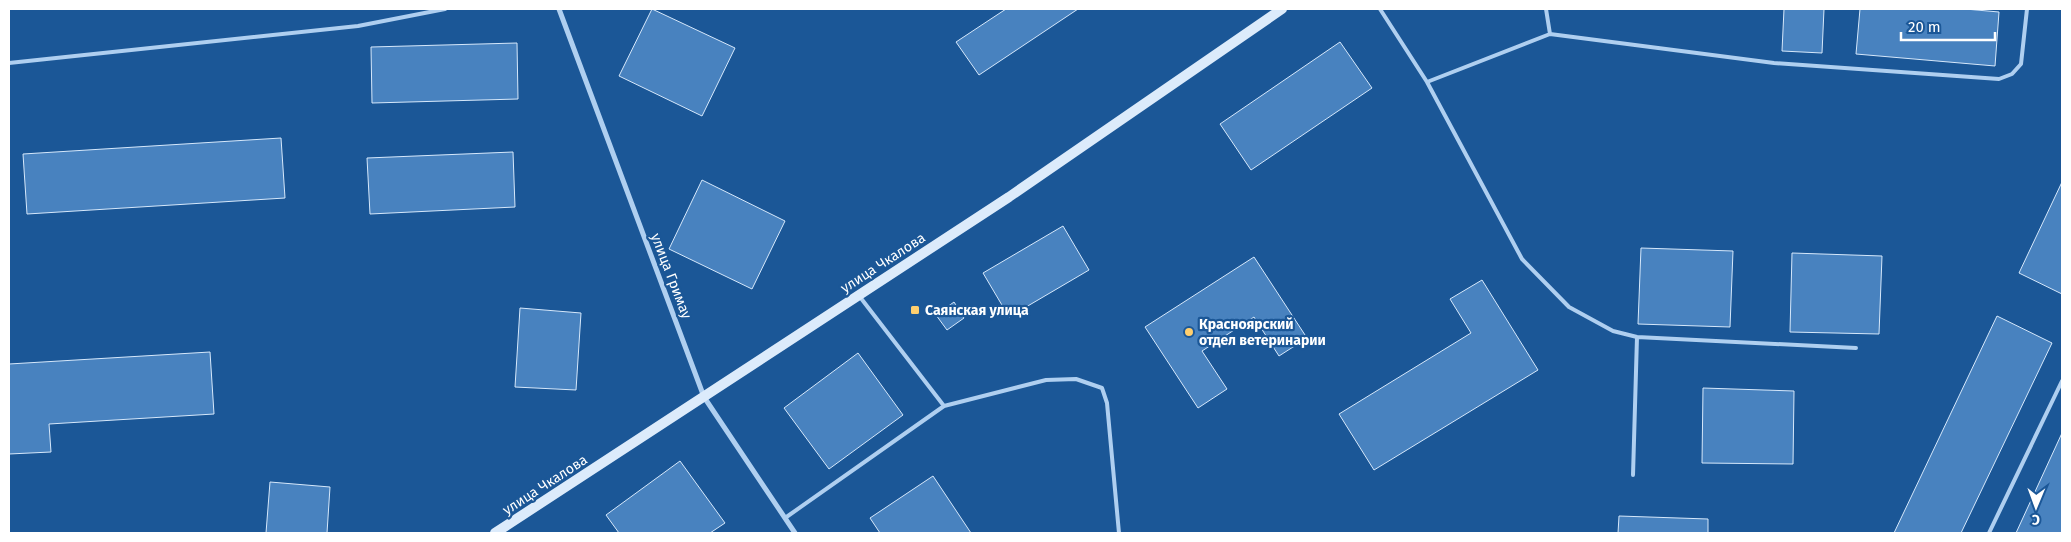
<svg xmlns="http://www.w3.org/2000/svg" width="2071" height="542" font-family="'Fira Sans',sans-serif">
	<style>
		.building { fill: #4882bf; stroke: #d6e8fb }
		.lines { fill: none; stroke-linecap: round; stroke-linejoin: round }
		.lane { stroke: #afcff0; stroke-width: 4 }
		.street { stroke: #afcff0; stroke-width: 5 }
		.secondary { stroke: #dcebfb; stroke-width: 10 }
		.poi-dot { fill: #ffcf6e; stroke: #1b5797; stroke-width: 2 }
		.labels { text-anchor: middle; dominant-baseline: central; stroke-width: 4.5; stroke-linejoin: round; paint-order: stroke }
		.street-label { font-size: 14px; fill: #fff; stroke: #1b5797 }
		.poi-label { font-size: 14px; font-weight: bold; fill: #fff; stroke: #1b5797; text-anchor: start }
	</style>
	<rect width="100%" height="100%" fill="#1b5797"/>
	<!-- building -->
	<path class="building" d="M652,9l83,39 -33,68 -83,-40z
		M1006,9h72l-99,66 -23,-33z
		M1784,9h40l-2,44 -40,-2z
		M1860,9h105l34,3 -4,54 -139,-12z
		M1340,42l32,46 -121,82 -31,-46z
		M517,43l1,56 -146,4 -1,-56z
		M281,138l4,60 -258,16 -4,-60z
		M513,152l2,55 -145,7 -3,-56z
		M702,180l83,41 -33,68 -83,-40z
		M2062,182v112l-43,-21z
		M1063,226l26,44 -80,47 -26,-44z
		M1641,248l92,3 -3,76 -92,-3z
		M1792,253l90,3 -3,78 -89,-2z
		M1254,257l53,81 -28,18 -25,-39 -52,34 25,38 -29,19 -53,-81z
		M1482,280l56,90 -164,100 -35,-56 132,-81 -21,-34z
		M954,302l10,16 -17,12 -11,-15z
		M520,308l61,5 -5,77 -61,-3z
		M1997,316l55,27 -91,190h-67z
		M210,352l4,62 -165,10 2,28 -42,2v-90z
		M858,353l45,62 -74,54 -45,-61z
		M1703,388l91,3 -1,73 -91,-1z
		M2062,433v100h-46z
		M680,461l45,62 -15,10h-91l-13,-18z
		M933,476l38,57h-91l-10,-15z
		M270,482l60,5 -3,46h-61z
		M1619,516l89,3v14h-90z"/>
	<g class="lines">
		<!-- lane -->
		<path class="lane" d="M1380,9l47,73 95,177 47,48 44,24 24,6 219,11
			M1550,34l224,29 225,16 13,-5 9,-10 6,-55
			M9,63l349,-37 87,-17
			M1427,82l123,-48 -4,-25
			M860,297l84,109
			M1633,475l4,-138
			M785,518l159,-112 102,-26 30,-1 26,9 5,15 12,130
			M1989,533l73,-152"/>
		<!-- street -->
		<path class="street" d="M559,9l145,388 91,136"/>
		<!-- secondary -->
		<path class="secondary" d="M495,533l514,-336 273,-188"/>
	</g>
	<!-- markers -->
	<g class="poi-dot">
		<rect x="910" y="305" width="10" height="10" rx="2.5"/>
		<circle cx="1189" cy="332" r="5"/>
	</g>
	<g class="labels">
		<!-- street labels -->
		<g class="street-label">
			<text transform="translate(883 263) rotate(-33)">улица Чкалова</text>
			<text transform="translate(671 276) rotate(69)">улица Гримау</text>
			<text transform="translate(545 485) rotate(-33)">улица Чкалова</text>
		</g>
		<!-- poi labels -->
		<g class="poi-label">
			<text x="925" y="310">Саянская улица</text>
			<text x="1199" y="324">Красноярский<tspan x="1199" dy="16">отдел ветеринарии</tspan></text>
		</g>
	</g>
	<!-- border -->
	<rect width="2071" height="542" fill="none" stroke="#ffffff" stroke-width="20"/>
	<!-- north arrow -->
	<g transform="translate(2036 507) rotate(181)" stroke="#1b5797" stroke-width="4" paint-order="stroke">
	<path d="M0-4L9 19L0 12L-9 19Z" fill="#ffffff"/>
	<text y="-8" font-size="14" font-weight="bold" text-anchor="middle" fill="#ffffff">С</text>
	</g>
	<!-- scale -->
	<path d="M1901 32v8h94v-8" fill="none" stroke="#ffffff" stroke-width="2.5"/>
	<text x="1908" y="32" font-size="15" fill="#ffffff" stroke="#1b5797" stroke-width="4" paint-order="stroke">20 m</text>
</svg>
